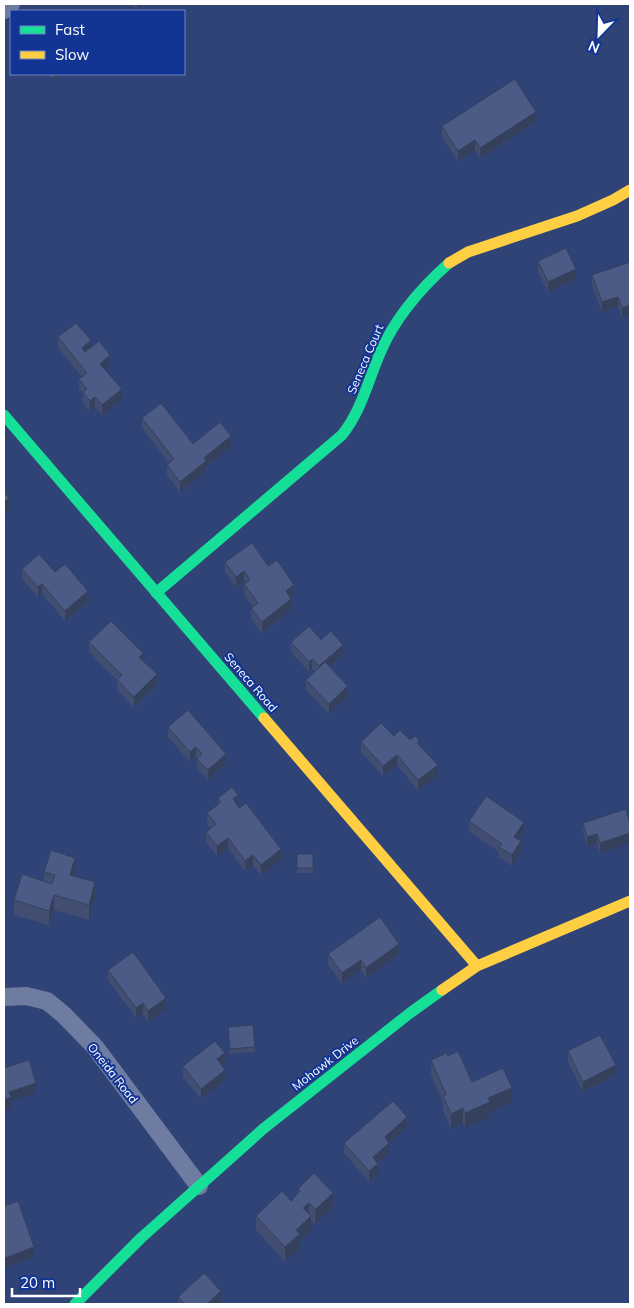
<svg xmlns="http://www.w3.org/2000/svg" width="634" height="1308" font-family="Mulish,sans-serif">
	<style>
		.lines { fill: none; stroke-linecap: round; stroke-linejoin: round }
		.street { stroke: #6e7ca2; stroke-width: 18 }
		.fast { stroke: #16e098; stroke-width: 11 }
		.slow { stroke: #ffcf43; stroke-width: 11 }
		.wall { fill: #414e72 }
		.shaded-wall { fill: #35405d }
		.building { fill: #4c5b85; stroke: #35405d }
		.labels { text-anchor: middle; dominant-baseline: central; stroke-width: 4; stroke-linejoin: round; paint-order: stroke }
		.street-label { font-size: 12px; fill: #fff; stroke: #123595 }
	</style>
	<rect width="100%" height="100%" fill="#304377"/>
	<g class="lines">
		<!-- street -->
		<path class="street" d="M4,10l7,-6
			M4,997l22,-1 21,5 17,14 31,32 104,139"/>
		<!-- fast -->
		<path class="fast" d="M4,415l260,303
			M156,593l186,-158c20,-25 26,-55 39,-84 15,-35 40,-63 68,-88
			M75,1304l66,-66 122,-109 147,-116 32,-23"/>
		<!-- slow -->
		<path class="slow" d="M449,263l19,-11 109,-36 36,-16 17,-10
			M264,718l213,248
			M442,990l35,-24 153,-65"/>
	</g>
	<!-- wall -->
	<path class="wall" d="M132,4h11l-6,5z
		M48,74h11l-5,6z
		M536,122l-56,36 -5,-8 -17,11 -16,-24v-11z
		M538,261l38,18 -28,13 -10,-20z
		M630,262v53l-8,3 -4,-11 -16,5 -10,-27v-10z
		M58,337l33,11 19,18 -5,4 17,29 -20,16 -7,-8 -5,4 -7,-8v-9l-4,-5v-10l3,-2 -24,-29z
		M142,418l51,26 38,3 -25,19v5l-26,21 -13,-17v-10l2,-2 -27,-35z
		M225,562l43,4 26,29 -4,2 1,12 -29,24 -11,-15v-10l2,-1 -9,-13v-10l1,-1 -1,-1 -8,5 -11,-15z
		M22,569l33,3 33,30 -23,19 -23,-27 -4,3 -16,-18z
		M321,640l22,15 -14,12 19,29 -19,18 -23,-24v-10l9,-8 -3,-3 -3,3 -18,-20v-10z
		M89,642l54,19 14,23 -23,23 -17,-17v-10l-28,-28z
		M168,727l58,37 -18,16 -11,-11v-10l-1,-2 -6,5 -22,-25z
		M394,736l16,4 9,5 19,30 -20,16 -21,-26 -14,11 -22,-24v-10z
		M218,798l20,7 43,55 -20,15 -8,-10 -8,6 -17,-23 -11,8 -11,-14v-10l4,-4 -3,-4v-11l11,-8z
		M626,809l-26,44 -3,-9 -10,3 -4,-14v-10z
		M469,821l55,11 -5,8 2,12 -9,14 -13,-9v-5l-30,-21z
		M297,854h16v19h-16z
		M44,872h31l-1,4 21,21 -6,23 -35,-10 -5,15 -35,-10v-15l30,-19z
		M328,954h71l-33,24 -5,-8 -19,14 -14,-19z
		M108,970l58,39 -18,12 -5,-7 -7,4 -28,-38z
		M228,1027l27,20v5l-25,2z
		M568,1051l48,24 -33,17 -15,-30z
		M448,1056l24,26 40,20 -22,10v5l-25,11 -2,-5 -12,6 -8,-18v-9l-12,-27v-15z
		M225,1064l-3,2 3,14 -24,19 -18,-22v-11z
		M407,1127l-18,16v10l-11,10v11l-9,8 -25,-29v-10z
		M298,1189l35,18 -18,17 -4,-4v11l-11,10v7l-15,14 -29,-32v-14l35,-15 7,-7z
		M4,1206l30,51 -29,11 -1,-3z
		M178,1297l43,4 -3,3h-40z"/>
	<!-- shaded-wall -->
	<path class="shaded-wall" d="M137,4h6l-6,5z
		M54,74h5l-5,6z
		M536,112v10l-56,36v-10z
		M475,140v10l-17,11v-10z
		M576,269v10l-28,13v-10z
		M618,297v10l-16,5v-10z
		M630,305v10l-8,3v-10z
		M91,340v10l-9,8v-10z
		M110,355v11l-10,8v-10z
		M122,389v10l-20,16v-10z
		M95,397v10l-5,4v-10z
		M231,436v11l-25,19v5l-26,21v-10l24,-24z
		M9,498v11l-5,5v-11z
		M6,519v10l-2,2v-10z
		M244,571v11l-8,5v-10z
		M42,584v10l-4,3v-10z
		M294,585v10l-8,6v-10z
		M88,591v11l-23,19v-10z
		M291,599v10l-29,24v-11z
		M343,645v10l-24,21v-10z
		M143,653v10l-4,-6z
		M312,659v10l-3,3v-10z
		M157,674v10l-23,23v-10z
		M348,686v10l-19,18v-10z
		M196,747v10l-6,5v-10z
		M226,754v10l-18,16v-10z
		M397,755v10l-14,11v-10z
		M438,765v10l-20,16v-11z
		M238,795v10l-5,4v-10z
		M524,822v10l-10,15v-10z
		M630,833v10l-30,10v-10z
		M597,834v10l-10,3v-10z
		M228,838v10l-11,8v-10z
		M521,841v11l-9,14v-11z
		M281,849v11l-20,15v-10z
		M253,855v10l-8,6v-10z
		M75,858v14l-5,17v-14z
		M95,882v15l-6,23v-15z
		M54,895v15l-5,15v-14z
		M399,944v10l-33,24v-10z
		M361,960v10l-19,14v-11z
		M166,998v11l-18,12v-10z
		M143,1003v11l-7,4v-10z
		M225,1053v11l-8,6v-11z
		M616,1065v10l-33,17v-10z
		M225,1070v10l-24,19v-10z
		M36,1083v10l-25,8v7l-7,2v-10l5,-8z
		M512,1088v14l-22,10v5l-25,11v-15l23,-15z
		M463,1108v15l-12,6v-15z
		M407,1117v10l-18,16v10l-16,14v-10l12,-20z
		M378,1164v10l-9,8v-11z
		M333,1193v14l-18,17v-14z
		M309,1203v15l2,-2v15l-11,10v7l-15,14v-15l18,-39z
		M34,1247v10l-29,11v-10z
		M221,1291v10l-3,3h-11z"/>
	<!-- building -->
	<path class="building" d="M515,79l21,33 -56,36 -5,-8 -17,11 -16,-25z
		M566,248l10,21 -28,13 -10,-21z
		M630,262v43l-8,3 -4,-11 -16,5 -10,-27z
		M76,323l15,17 -9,8 3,4 14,-11 11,14 -10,9 22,25 -20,16 -7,-8 -5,4 -7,-9 4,-3 -8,-10 8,-6 -29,-36z
		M161,403l32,41 27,-22 11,14 -27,22 2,3 -26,21 -13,-17 7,-6 -32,-41z
		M4,492l5,6 -5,5z
		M252,543l16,23 9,-6 17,25 -8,6 5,8 -29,23 -11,-14 7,-5 -14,-19 6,-4 -6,-9 -8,6 -11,-15z
		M39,554l16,18 10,-8 23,27 -23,20 -23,-27 -4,3 -16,-18z
		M111,621l32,32 -4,4 18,17 -23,23 -17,-17 5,-5 -33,-33z
		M309,626l12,14 10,-9 12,14 -24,21 -7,-7 -3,3 -18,-20z
		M325,662l23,24 -19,18 -23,-24z
		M188,710l38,44 -18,16 -11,-11 5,-5 -6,-7 -6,5 -22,-25z
		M381,723l13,13 6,-6 10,10 5,-4 4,4 -2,3 21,22 -20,15 -21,-25 -14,11 -22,-24z
		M232,787l6,8 -5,4 6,9 7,-5 35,46 -20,16 -8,-10 -8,6 -17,-23 -11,8 -11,-14 10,-8 -9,-11 14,-11 -3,-4z
		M486,796l38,26 -10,15 7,4 -9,14 -13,-8 3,-3 -33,-23z
		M626,809l4,15v9l-30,10 -3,-9 -10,3 -4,-14z
		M51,850l24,8 -5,17 25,7 -6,23 -35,-10 -5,16 -35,-11 8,-26 30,10 3,-9 -11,-3z
		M297,854h16v14h-16z
		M380,917l19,27 -33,24 -5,-8 -19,13 -14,-19z
		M133,952l33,46 -18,13 -5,-8 -7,5 -28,-38z
		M253,1025l2,22 -25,2 -2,-22z
		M600,1035l16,30 -33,17 -15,-31z
		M215,1041l10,12 -8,6 8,11 -24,19 -18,-23z
		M458,1051l14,31 31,-14 9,20 -24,10 2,4 -25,11 -2,-5 -12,6 -8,-18 3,-2 -15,-34 16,-7 1,3z
		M29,1060l7,23 -27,9 2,5 -7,3v-32z
		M393,1101l14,16 -22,20 4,6 -16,14 5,7 -9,7 -25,-28z
		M314,1173l19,20 -18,17 -6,-7 -6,5 8,8 -15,14 4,4 -15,13 -29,-31 26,-25 9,10 9,-10 -2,-2z
		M18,1201l16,46 -29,11 -1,-3v-49z
		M204,1273l17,18 -14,13h-22l-7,-7z"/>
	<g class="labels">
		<!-- street labels -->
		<g class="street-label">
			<text transform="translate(365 359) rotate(-67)">Seneca Court</text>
			<text transform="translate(251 682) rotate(49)">Seneca Road</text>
			<text transform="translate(325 1063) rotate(-38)">Mohawk Drive</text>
			<text transform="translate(113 1073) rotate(52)">Oneida Road</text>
		</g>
	</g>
	<!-- border -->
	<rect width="634" height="1308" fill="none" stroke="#ffffff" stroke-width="10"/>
	<!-- legend -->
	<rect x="10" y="10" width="175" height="65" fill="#123595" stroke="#7186bf"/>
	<rect x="20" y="26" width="25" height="8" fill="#16e098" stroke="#7186bf"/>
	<text x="55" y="35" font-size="15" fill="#ffffff">Fast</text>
	<rect x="20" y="51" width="25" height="8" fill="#ffcf43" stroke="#7186bf"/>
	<text x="55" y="60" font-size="15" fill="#ffffff">Slow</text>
	<!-- north arrow -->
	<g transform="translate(599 35) rotate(203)" stroke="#123595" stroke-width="4" paint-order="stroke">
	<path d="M0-4L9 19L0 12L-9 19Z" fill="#ffffff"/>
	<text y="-8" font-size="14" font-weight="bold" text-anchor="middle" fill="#ffffff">N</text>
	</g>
	<!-- scale -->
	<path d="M12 1288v8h68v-8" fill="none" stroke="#ffffff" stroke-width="2.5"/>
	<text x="20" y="1288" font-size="15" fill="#ffffff" stroke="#123595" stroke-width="4" paint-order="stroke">20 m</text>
</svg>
